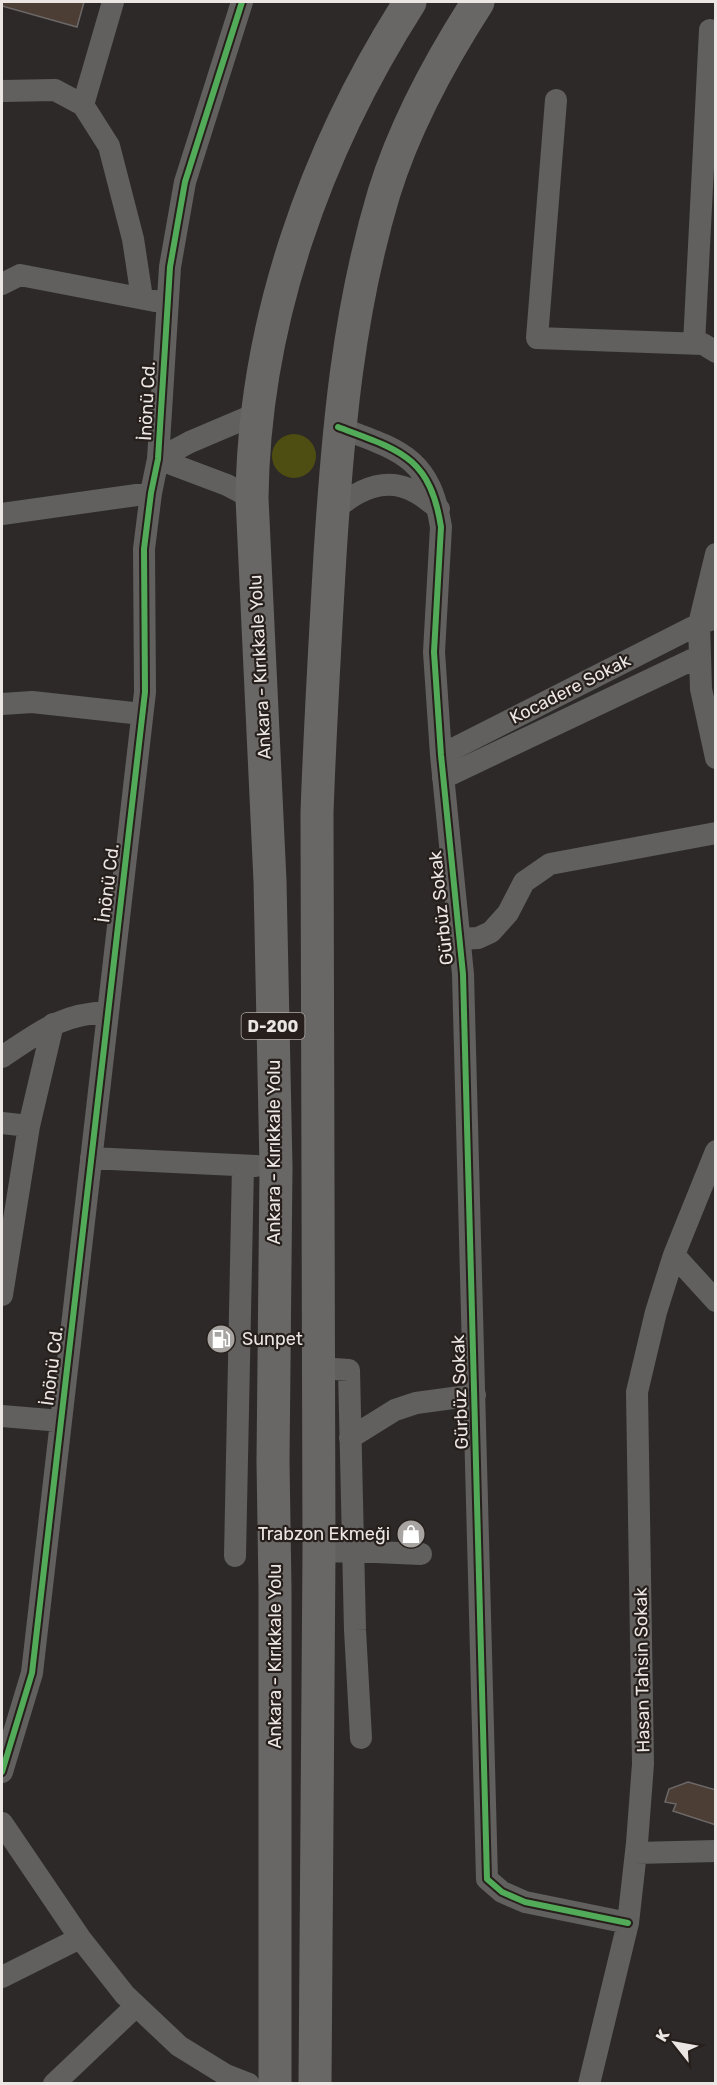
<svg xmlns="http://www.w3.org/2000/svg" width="717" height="2085" font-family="Rubik,sans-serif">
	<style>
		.green { fill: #4e4e12 }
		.building { fill: #4c3d35; stroke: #6b6867; stroke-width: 1.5 }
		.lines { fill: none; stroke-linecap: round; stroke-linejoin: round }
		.minor { stroke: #61605f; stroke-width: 22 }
		.highway { stroke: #696765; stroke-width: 33 }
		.cycleway-casing { stroke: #261f1b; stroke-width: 10 }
		.cycleway { stroke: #51ab58; stroke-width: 6 }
		.labels { text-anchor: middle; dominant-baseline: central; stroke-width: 4.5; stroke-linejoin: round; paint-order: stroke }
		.shield { fill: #261f1b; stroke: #b0aaa7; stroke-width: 1.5 }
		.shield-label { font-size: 16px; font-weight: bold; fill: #ebe6e3 }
		.street-label { font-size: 18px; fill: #ebe6e3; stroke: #261f1b }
		.poi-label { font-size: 18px; fill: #ebe6e3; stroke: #261f1b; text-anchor: start }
	</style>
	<rect width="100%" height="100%" fill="#2d2928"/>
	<!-- green -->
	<path class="green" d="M272 456a22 22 0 1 1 44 0a22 22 0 1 1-44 0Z"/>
	<!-- building -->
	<path class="building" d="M2,2h82l-7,25 -75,-21z
		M688,1782l28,8v35l-43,-14 3,-7 -11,-2 4,-13z"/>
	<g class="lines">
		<!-- minor -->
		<path class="minor" d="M2,91l53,-1 28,15 26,41 24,93 9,59
			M556,100l-19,238 166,6 13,8
			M83,105l30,-103
			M2,284l18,-9 135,26
			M694,344l16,-314
			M338,427c61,23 92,29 103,100l-7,125 7,103 22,219 24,905 15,13 23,10 103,21
			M158,459l32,-17 66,-28
			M158,459l69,26 25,13
			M333,511c23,-20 52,-36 82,-19 8,4 16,11 24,17
			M2,514l149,-21
			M716,554l-17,70 2,65 15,69
			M2,704l30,-2 110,12
			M441,755l258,-131 17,-6
			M443,778l257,-122
			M459,939l19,-1 13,-6 17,-19 16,-31 26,-18 166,-31
			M2,1057c38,-25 58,-43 106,-45
			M2,1123l27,3
			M716,1151l-42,104 42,46
			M91,1158l165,8
			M2,1295l27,-169 24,-102
			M318,1368l31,2 6,260 6,108
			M2,1416l59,5
			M350,1438l45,-28 21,-7 59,-8
			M319,1552l34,-1 68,3
			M235,1556l8,-390
			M2,1772l30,-99 113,-981 -1,-143 7,-56 7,-34 12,-192 15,-85 57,-180
			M2,1823l78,115 45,57 54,51 47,29 23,9
			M636,1853l80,-2
			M2,1977l78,-39
			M54,2084l82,-78
			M589,2084l39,-161 9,-80 6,-79 -6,-372 19,-80 18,-57"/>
		<!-- highway -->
		<path class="highway" d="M275,2084v-495l-2,-128 3,-294 -6,-286 -18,-383c2,-176 64,-349 158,-496
			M315,2084l4,-532 -2,-739c3,-86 8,-172 13,-258 8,-125 18,-242 54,-362 21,-68 56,-132 94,-191"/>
		<!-- cycleway casing -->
		<g class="cycleway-casing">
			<path id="cycleway" d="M338,427c61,23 92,29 103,100l-7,125 7,103 22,219 24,905 15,13 23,10 103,21
				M2,1772l30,-99 113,-981 -1,-143 7,-56 7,-34 12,-192 15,-85 57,-180"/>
		</g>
		<!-- cycleway -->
		<use href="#cycleway" class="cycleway"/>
	</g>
	<!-- icons -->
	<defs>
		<g id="fuel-disc" transform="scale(1.5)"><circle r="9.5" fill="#a8a4a2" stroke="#261f1b"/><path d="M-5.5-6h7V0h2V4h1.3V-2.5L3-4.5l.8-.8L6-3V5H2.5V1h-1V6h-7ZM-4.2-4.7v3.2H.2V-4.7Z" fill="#fff"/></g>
		<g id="shop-disc" transform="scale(1.5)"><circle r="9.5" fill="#a8a4a2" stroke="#261f1b"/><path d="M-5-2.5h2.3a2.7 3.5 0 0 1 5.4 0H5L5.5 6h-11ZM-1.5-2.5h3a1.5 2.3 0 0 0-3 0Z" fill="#fff"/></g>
	</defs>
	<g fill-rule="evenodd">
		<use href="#fuel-disc" x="221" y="1339"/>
		<use href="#shop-disc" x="411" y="1534"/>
	</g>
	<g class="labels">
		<!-- shield labels -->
		<rect class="shield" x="241.5" y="1013" width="63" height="26" rx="4.5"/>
		<g class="shield-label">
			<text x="273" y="1026">D-200</text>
		</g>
		<!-- street labels -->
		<g class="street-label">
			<text transform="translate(147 401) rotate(-87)">İnönü Cd.</text>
			<text transform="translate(260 667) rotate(-93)">Ankara - Kırıkkale Yolu</text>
			<text transform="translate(570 689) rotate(-27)">Kocadere Sokak</text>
			<text transform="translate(108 883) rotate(-83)">İnönü Cd.</text>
			<text transform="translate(441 908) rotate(-96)">Gürbüz Sokak</text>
			<text transform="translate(274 1152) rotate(-90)">Ankara - Kırıkkale Yolu</text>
			<text transform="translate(52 1366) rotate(-83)">İnönü Cd.</text>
			<text transform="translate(460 1392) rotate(-92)">Gürbüz Sokak</text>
			<text transform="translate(275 1656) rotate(-90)">Ankara - Kırıkkale Yolu</text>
			<text transform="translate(642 1670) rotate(-91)">Hasan Tahsin Sokak</text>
		</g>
		<!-- poi labels -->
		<g class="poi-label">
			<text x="242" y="1339">Sunpet</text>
			<text x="390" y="1534" text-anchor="end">Trabzon Ekmeği</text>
		</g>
	</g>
	<!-- border -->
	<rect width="717" height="2085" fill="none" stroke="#ebe6e3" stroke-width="6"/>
	<!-- north arrow -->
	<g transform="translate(675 2043) rotate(301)" stroke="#261f1b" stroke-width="4.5" paint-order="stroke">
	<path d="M0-4.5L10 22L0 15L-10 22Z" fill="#ebe6e3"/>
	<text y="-9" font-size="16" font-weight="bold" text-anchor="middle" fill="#ebe6e3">K</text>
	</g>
</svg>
